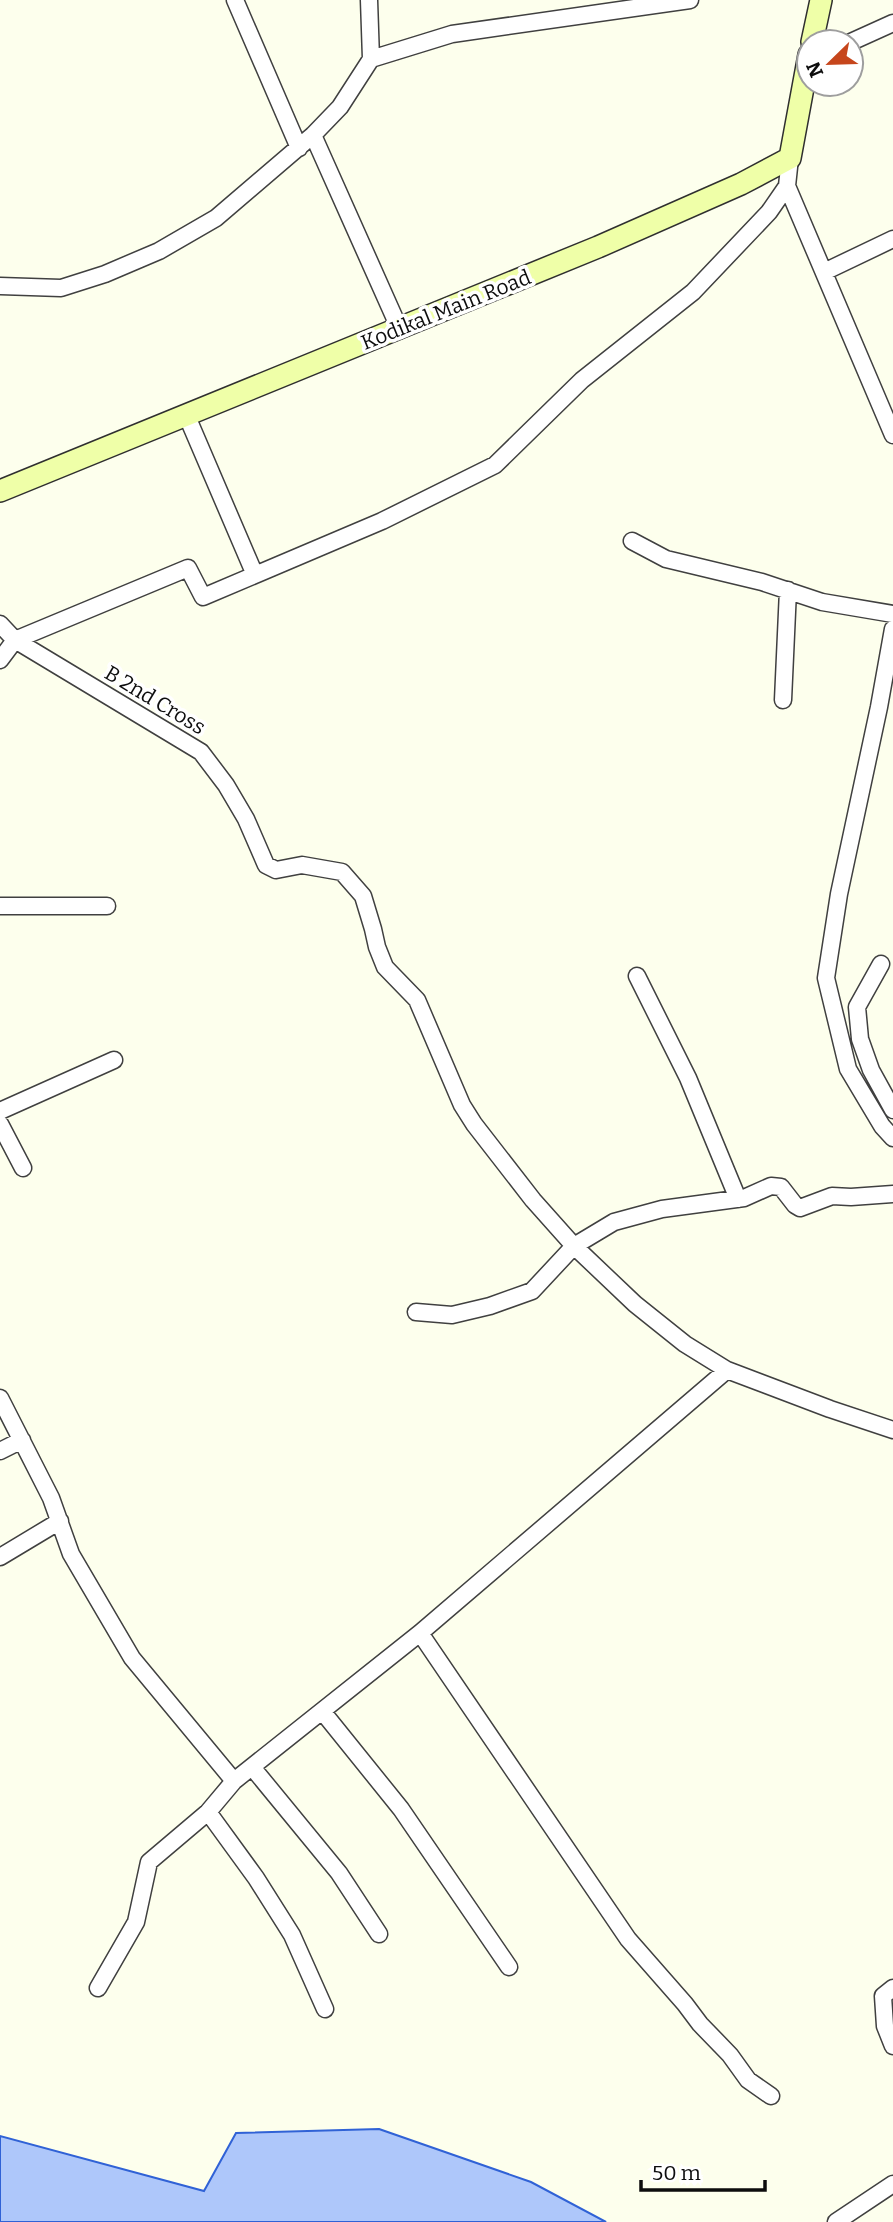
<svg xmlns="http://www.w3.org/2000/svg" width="893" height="2222" font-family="Bitter,serif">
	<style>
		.water { fill: #aec7fa; stroke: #3062d6; stroke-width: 2 }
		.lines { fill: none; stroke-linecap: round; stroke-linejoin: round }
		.street-casing { stroke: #404040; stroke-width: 19 }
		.secondary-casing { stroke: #2f2f2f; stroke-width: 24 }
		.street { stroke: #fff; stroke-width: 16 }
		.secondary { stroke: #efffa8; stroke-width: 21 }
		.labels { text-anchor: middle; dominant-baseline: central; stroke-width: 7; stroke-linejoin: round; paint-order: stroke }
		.street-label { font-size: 21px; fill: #0d0d0d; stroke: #fff }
	</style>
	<rect width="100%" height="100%" fill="#fdffed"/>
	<!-- water -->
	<path class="water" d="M379,2129l152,53 75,40h-606v-86l204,55 32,-58z"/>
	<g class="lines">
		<!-- street casing -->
		<g class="street-casing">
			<path id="street" d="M235,0l64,148
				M851,42l42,-19
				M371,59l81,-25 238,-34
				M313,135l87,195
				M790,158l-3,28 106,249
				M824,272l69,-33
				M0,286l61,2 44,-14 54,-23 57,-33 97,-83 27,-28 31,-48 -2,-59
				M186,414l69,161
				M632,541l34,18 96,23 60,20 71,12
				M0,624l15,16 186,112 25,33 20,34 20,46 10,5 26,-5 40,7 21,24 10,33 4,18 8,20 32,33 45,105 12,19 59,76 41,46 61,58 50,40 42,26 103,39 63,21
				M893,629l-14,78 -40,187 -13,84 22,91 34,57 11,12
				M0,660l15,-20 173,-72 15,29 179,-76 113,-56 87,-85 111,-88 76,-80 18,-26
				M783,700l5,-110
				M0,906h107
				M881,964l-24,43 3,32 11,31 22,40
				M637,976l51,102 50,121
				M0,1111l114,-51
				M0,1124l23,44
				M416,1312l36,3 38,-9 42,-15 42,-45 40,-24 48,-13 82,-11 27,-12 10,1 14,18 5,3 32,-12 19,1 42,-3
				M0,1398l51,100 20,56 61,104 102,123
				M0,1451l22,-11
				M0,1557l60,-36
				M420,1633l208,306 57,65 15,20 30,31 18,25 23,16
				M322,1711l79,98 108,158
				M252,1767l87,106 40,61
				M208,1812l48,66 36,57 33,74
				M98,1988l38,-66 13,-60 59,-50 26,-31 186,-148 307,-263
				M893,1988l-10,8 2,30 8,20
				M836,2222l57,-38"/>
		</g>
		<!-- secondary casing -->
		<g class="secondary-casing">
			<path id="secondary" d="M812,42l9,-42
				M0,491l598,-244 143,-63 49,-26 19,-103"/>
		</g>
		<!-- street -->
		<use href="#street" class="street"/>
		<!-- secondary -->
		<use href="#secondary" class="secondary"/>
	</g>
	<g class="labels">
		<!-- street labels -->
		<g class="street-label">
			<text transform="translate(446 310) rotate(-22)">Kodikal Main Road</text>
			<text transform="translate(155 700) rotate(31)">B 2nd Cross</text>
		</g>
	</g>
	<!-- north arrow -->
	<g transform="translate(830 63) rotate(247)"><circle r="33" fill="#ffffff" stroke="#9e9e9e" stroke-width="2"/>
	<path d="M0-5L12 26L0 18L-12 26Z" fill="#c6461c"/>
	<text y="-10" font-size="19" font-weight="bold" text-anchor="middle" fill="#0d0d0d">N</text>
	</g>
	<!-- scale -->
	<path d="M641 2180v10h124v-10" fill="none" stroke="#0d0d0d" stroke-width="3.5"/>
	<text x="652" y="2180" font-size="21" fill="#0d0d0d" stroke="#ffffff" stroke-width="5" paint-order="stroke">50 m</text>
</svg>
